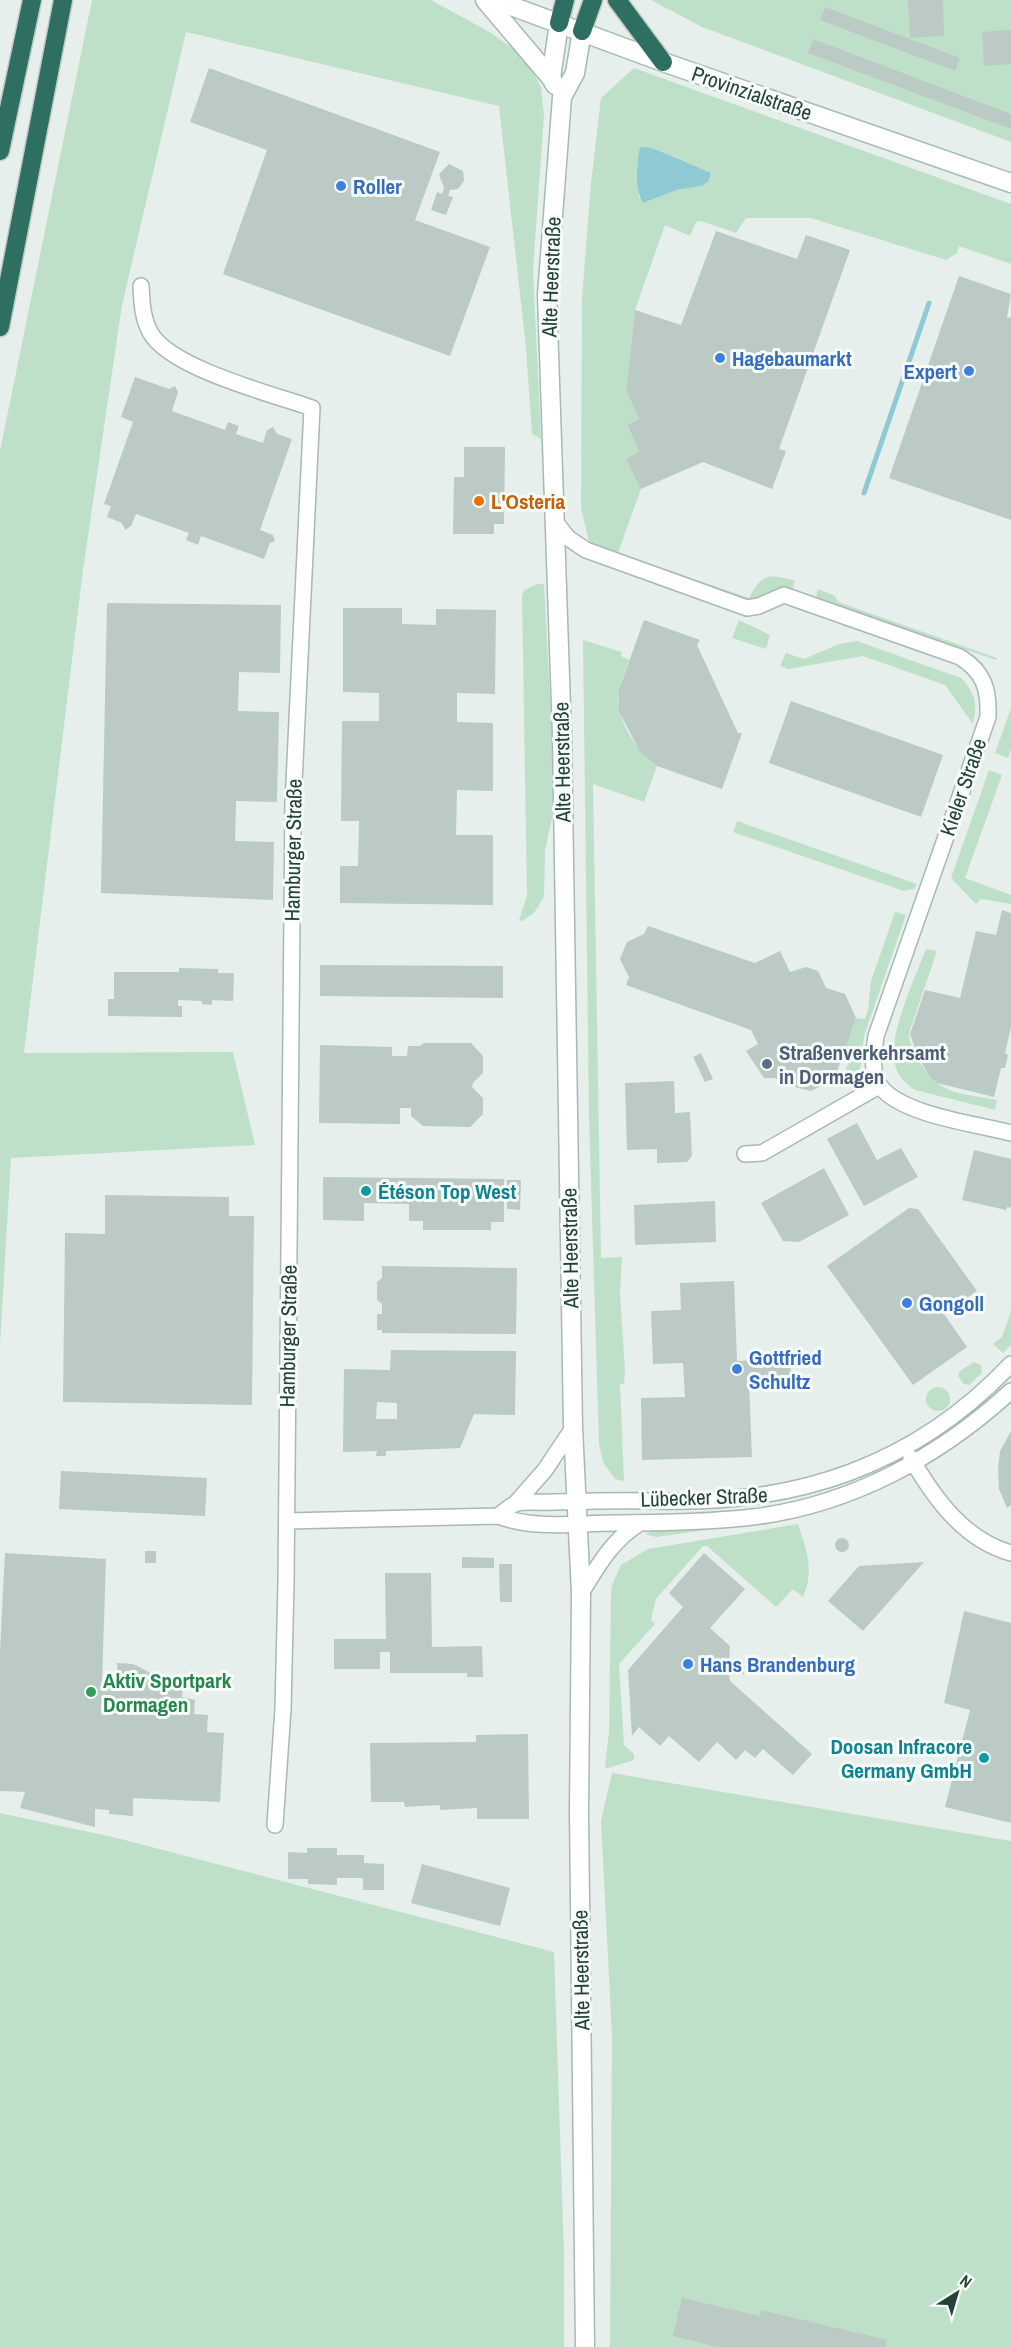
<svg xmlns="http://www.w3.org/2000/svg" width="1011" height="2347" font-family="'Archivo Narrow',sans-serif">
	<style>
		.green { fill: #bfe0c8; fill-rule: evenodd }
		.water { fill: #8ec9d4 }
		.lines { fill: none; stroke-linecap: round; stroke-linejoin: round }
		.stream { stroke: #8ec9d4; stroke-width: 5 }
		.building { fill: #bbcac4; fill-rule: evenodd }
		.minor-casing { stroke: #a8b8b2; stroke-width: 18 }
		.tertiary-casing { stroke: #a8b8b2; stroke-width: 21 }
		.secondary-casing { stroke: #a4bbb3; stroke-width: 21 }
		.motorway-casing { stroke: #c2cac8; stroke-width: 21 }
		.minor { stroke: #fff; stroke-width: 15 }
		.tertiary { stroke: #fff; stroke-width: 18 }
		.secondary { stroke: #fff; stroke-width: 18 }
		.motorway { stroke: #2f6f62; stroke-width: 18 }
		.shop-dot { fill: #3f7fe0; stroke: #f7fbf9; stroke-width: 2 }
		.food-dot { fill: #e8710a; stroke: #f7fbf9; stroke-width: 2 }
		.service-dot { fill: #5c6f8a; stroke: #f7fbf9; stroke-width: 2 }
		.culture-dot { fill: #0f9aa8; stroke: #f7fbf9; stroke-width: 2 }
		.leisure-dot { fill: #2e9e5b; stroke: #f7fbf9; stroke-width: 2 }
		.labels { text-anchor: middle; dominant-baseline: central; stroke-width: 6; stroke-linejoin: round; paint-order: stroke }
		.street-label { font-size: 21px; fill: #24423a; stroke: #f7fbf9 }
		.shop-label { font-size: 21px; font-weight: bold; fill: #366cbe; stroke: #f7fbf9; text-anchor: start }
		.food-label { font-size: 21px; font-weight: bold; fill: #c56008; stroke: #f7fbf9; text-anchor: start }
		.service-label { font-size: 21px; font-weight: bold; fill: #4e5e75; stroke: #f7fbf9; text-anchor: start }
		.culture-label { font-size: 21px; font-weight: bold; fill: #0d838f; stroke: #f7fbf9; text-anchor: start }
		.leisure-label { font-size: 21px; font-weight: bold; fill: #27864d; stroke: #f7fbf9; text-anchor: start }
	</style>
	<rect width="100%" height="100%" fill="#e6efeb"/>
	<!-- green -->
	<path class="green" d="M92,0h339l60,33 34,24 16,30 3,28 -11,155 8,169 -9,-5 -6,-86 -27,-242 -313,-74 -64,273 -39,265 -59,483 209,-1 22,93 -244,13 -11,187v-894z
		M651,0h360v142l-309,-115z
		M634,68l377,136v60l-52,-18 -2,7 -11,7 -135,-42h-65l-10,15 -35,-12 -5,1 -6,14 -25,-11 -30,85 -9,81 13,28 -12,7 12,26 2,37 -23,64 131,45c13,-24 19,-25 46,-17l-3,8c-15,-6 -30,11 -46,13l-156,-56 -9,-38 1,-209 9,-116 10,-85zM637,162l64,24 -24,4 -34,13 -4,-6z
		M538,584h6l8,150 1,79 -8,38 -1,46 -10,16 -12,8 -3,-1 8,-24 -5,-300 2,-6z
		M818,589l17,7 3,6 159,56 -1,2 -180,-62z
		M739,620l31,15 -4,14 -34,-11z
		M583,640l39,12 -1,4 8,4c-3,9 -7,18 -9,27 -7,30 15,62 37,79l-13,36 -51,-18 8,474 21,-1 -2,36 5,78 -1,13h-4l4,97 -9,-2 -12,-17 -4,-18 -10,-327z
		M857,641l104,37c14,15 17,25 12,46l-28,-39 -82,-29 -75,13 -8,-3 6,-13 18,6 35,-15z
		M1011,708v40l-3,10 -13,-5z
		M989,770l13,5 -37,103 46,17v9l-30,-5 -5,5 -25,-26z
		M737,821l180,63 -3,5 -10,2 -171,-59z
		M895,912l11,3 -42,121 -4,36 -5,9 -9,6 3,-14 -4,-1 4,-10 -8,-4 15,-40 9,1 3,-9 3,-29z
		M926,949l11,2 -28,82c0,10 4,17 9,26 20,37 41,33 79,41l-2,10 -80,-20c-9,-6 -17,-14 -20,-25 -9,-26 21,-89 31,-116z
		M1011,1311v34l-8,8 -10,-9 9,-7z
		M974,1362l7,3 1,8 -13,12 -5,-1 -6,-8 2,-5z
		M926 1399a12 12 0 1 1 24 0a12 12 0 1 1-24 0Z
		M798,1524c8,25 17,46 5,73l-10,-8 -17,18 -69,-61h-4l-47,53 -5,21 4,4 -36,40 5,81 10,9v6l-29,9 4,-38 2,-136 1,-10 9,-20 27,-16z
		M741,1525l-85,12 -11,-3 11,-4z
		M612,1773l399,68v506h-401l2,-311 -11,-215z
		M0,1813l117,25 437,114 10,302v93h-564z"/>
	<!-- water -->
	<path class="water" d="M640,147l12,1 59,25 -3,9 -7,4 -24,4 -34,13c-9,-14 -6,-40 -3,-56z"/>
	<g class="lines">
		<!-- stream -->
		<path class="stream" d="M864,493l65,-190"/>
	</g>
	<!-- building -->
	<path class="building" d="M908,0h35l1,36 -34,2z
		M825,7l135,51 -5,13 -135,-51z
		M1011,30v34l-27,2 -2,-34z
		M813,39l198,75v15l-203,-76z
		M209,68l231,84 -25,68 75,27 -40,109 -227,-82 44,-124 -77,-28z
		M449,164l14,7 1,10 -6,8 -8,1 -2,6 5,1 -7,18 -15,-5 6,-18 5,2 2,-6 -5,-14z
		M716,231l81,28 9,-24 44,15 -71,199 7,2 -14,38 -69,-27 -62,27 -15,-30 13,-7 -12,-27 12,-6 -13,-28 9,-81 46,15z
		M959,276l52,18 -4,23 4,1v202l-122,-42z
		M135,377l34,12 6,-3 3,6 -6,19 53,19 3,-8 11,4 -3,8 27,9 4,-13 6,-3 4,7 15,5 -32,91 13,5 2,6 -5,2 -6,16 -63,-23 -3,9 -12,-5 3,-7 -53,-19 -5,12 -6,4 -3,-7 -15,-6 4,-11 -7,-2 29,-82 -12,-5z
		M464,447h41l-1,77h-10v10h-41l1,-57h10z
		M107,603l174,2 -1,68 -41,-1 -1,39 41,1 -2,90 -41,-1 -1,40 39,1 -1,58 -172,-7z
		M343,608h59v16l34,1v-16l60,1 -1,84 -38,-1v29l36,1v68l-36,-1 -1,45h37v70l-153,-2v-37h18l1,-45h-18l1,-100h37v-28l-36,-1z
		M644,620l56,20 -3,5 41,88h4l-20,56 -65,-23 -17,-14 -21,-41v-22z
		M791,701l152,54 -22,62 -152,-54z
		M1002,910l9,3v114l-6,26 3,2 -3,13h-4l-7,29 -57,-14 -7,-6 -12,-20 -8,-23 15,-44 35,8 16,-67 20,4z
		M648,926l107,37 25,-12 10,21 16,-5 12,4 8,17 19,6 11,24 -22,62 -23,11 -29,-7 -7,-6h-11l-18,-27 12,-7 -7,-14 -125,-45 3,-8 -9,-18 7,-17 17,-8z
		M320,965l183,1v32l-183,-2z
		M179,968l39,1v4h16l-1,28 -21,-1v5l-10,-1v-3l-24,-1v6h4v11l-74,-1v-17h6v-27h65z
		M424,1043h47l12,13v17l-10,10 -1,4 11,11v16l-13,13 -47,-1 -12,-10v-8h-11v16l-81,-1 1,-78 72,2v9h15l1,-10h12z
		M701,1053l12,26 -8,3 -12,-25z
		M674,1081l1,32 15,-1 2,44 -5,6 -30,1v-14l-30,1 -2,-67z
		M857,1123l20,37 24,-12 17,29 -54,29 -37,-67z
		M974,1150l37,9v49l-4,-1 -1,3 -44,-10z
		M824,1168l25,47 -50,27 -16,-1 -22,-38z
		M323,1177l181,2v43h-13v8h-68v-9h-14v-17l-45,-1v18l-41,-1z
		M507,1180h14l-1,30 -13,-1z
		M105,1195l124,2v19h25l-2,189 -189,-3 2,-169 40,1z
		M715,1201l1,41 -81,3 -1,-40z
		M909,1208l9,1 59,82 -33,23 23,33 -54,38 -86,-119z
		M382,1266l135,2 -1,66 -134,-1v-3h-5v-16h5v-10l-5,-4v-18l5,-4z
		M734,1281l3,80 53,-2 1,16 12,-1v6l-54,2 3,75 -110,3 -1,-62 44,-1 -2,-34 -30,1 -2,-53 30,-1 -1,-27z
		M391,1350l125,1 -1,64 -41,-1 -14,34 -74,3v5h-10l1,-5 -34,1 1,-83 46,1zM377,1402l20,1v16h-21z
		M1011,1431v74l-4,3 -8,-19 -1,-20 2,-18z
		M61,1471l146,7 -2,38 -146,-7z
		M835 1545a7 7 0 1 1 14 0a7 7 0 1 1-14 0Z
		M145,1551h11v12h-11z
		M5,1553l101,6 -4,123 16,1 -1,-20 16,1 16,8 14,15h20l-1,10 13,3 -1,14 14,1 -1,17 17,1 -4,69 -87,-4v18l-24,-2v-4l-14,-1v18l-75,-19 5,-16 -25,-1v-140z
		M704,1553l41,36 -35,39 20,18 -1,16 15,-1v13l-15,1 1,6 82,73 -19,21 -30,-26 -8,9 -10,-8 -9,10 -19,-18 -18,20 -30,-26 -9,10 -21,-19 -7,9 -4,-66 55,-63 -14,-14z
		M462,1557l32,1v10h-32z
		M924,1562l-61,69 -35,-30 31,-35z
		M499,1564h13v38h-12z
		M385,1573h46l1,74 50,-1 1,31h-16v-4h-77v-21h-10v17h-46v-30h52z
		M964,1611l47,12v200l-66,-16 25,-97 -26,-7z
		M528,1734l1,85h-52v-11l-37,2v-5l-35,2 -1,-5h-33l-1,-59 106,-1v-7z
		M307,1848h30v7h27v8l20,1v26h-21v-12h-26v7l-29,-1v-5h-20v-27l19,1z
		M422,1864l88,24 -10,38 -89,-23z
		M682,2298l78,18 1,-6 126,30 -1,7h-168l-45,-11z"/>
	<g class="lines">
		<!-- minor casing -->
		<g class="minor-casing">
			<path id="minor" d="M141,286c1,16 1,31 9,46 19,36 122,62 162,76l-19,395 -7,780 -3,126 -8,116
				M557,524l11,14 18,12 161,58 12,-2 25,-11 176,62c24,15 29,32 28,60l-112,319c-2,15 -6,37 4,50 21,29 97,38 131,47
				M745,1154l17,-1 117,-67
				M911,1458c23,40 53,82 100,95
				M516,1503l29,-33 28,-42
				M498,1516c6,-4 13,-11 19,-13 11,-2 25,0 37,-1 35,-1 69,-2 104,-1 138,4 257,-35 353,-137
				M287,1521l211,-5c39,14 77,7 118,7 45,0 92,-1 137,-6 98,-12 186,-60 258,-126
				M581,1593c17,-27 31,-53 59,-70"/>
		</g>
		<!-- tertiary casing -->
		<g class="tertiary-casing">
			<path id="tertiary" d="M485,0l66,78
				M582,31l-7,42 -13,24 -15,198 15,441 11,692 8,165 -2,220 6,534
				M555,85l-4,-7 8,-55"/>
		</g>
		<!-- secondary casing -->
		<g class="secondary-casing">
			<path id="secondary" d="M495,0l168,62 348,121"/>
		</g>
		<!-- motorway casing -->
		<g class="motorway-casing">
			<path id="motorway" d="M617,0l46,62
				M559,23l6,-23
				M582,31l11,-31
				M0,151l32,-151
				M0,327l63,-327"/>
		</g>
		<!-- minor -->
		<use href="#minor" class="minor"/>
		<!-- tertiary -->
		<use href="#tertiary" class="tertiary"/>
		<!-- secondary -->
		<use href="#secondary" class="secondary"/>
		<!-- motorway -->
		<use href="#motorway" class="motorway"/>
	</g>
	<!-- markers -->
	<g class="shop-dot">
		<circle cx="341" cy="186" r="6"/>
		<circle cx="720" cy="358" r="6"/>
		<circle cx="969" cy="371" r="6"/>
		<circle cx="907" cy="1303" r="6"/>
		<circle cx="737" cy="1369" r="6"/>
		<circle cx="688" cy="1664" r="6"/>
	</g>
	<circle class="food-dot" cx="479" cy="501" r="6"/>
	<circle class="service-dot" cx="767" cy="1064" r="6"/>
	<g class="culture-dot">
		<circle cx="366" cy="1191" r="6"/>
		<circle cx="984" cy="1758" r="6"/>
	</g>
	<circle class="leisure-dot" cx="91" cy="1692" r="6"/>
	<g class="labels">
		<!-- street labels -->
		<g class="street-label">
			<text transform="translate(752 93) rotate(19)">Provinzialstraße</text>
			<text transform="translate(551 277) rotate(-88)">Alte Heerstraße</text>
			<text transform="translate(562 762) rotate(-91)">Alte Heerstraße</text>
			<text transform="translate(963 787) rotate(-71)">Kieler Straße</text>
			<text transform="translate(293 850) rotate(-89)">Hamburger Straße</text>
			<text transform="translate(570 1248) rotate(-91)">Alte Heerstraße</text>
			<text transform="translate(288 1336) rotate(-89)">Hamburger Straße</text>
			<text transform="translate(704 1497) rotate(-2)">Lübecker Straße</text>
			<text transform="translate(581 1970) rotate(-91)">Alte Heerstraße</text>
		</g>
		<!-- shop labels -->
		<g class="shop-label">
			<text x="353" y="186">Roller</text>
			<text x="732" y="358">Hagebaumarkt</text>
			<text x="957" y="371" text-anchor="end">Expert</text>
			<text x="919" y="1303">Gongoll</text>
			<text x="749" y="1357">Gottfried<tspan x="749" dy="24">Schultz</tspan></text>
			<text x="700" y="1664">Hans Brandenburg</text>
		</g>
		<!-- food labels -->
		<g class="food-label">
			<text x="491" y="501">L'Osteria</text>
		</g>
		<!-- service labels -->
		<g class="service-label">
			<text x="779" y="1052">Straßenverkehrsamt<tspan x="779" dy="24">in Dormagen</tspan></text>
		</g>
		<!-- culture labels -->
		<g class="culture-label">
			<text x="378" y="1191">Étéson Top West</text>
			<text x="972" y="1746" text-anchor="end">Doosan Infracore<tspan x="972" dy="24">Germany GmbH</tspan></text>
		</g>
		<!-- leisure labels -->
		<g class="leisure-label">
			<text x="103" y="1680">Aktiv Sportpark<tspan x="103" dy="24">Dormagen</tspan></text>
		</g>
	</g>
	<!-- north arrow -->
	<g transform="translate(957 2293) rotate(37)" stroke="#f7fbf9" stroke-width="4.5" paint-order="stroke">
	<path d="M0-4.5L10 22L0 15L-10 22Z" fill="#24423a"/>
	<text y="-9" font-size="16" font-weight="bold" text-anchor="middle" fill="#24423a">N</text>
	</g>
</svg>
